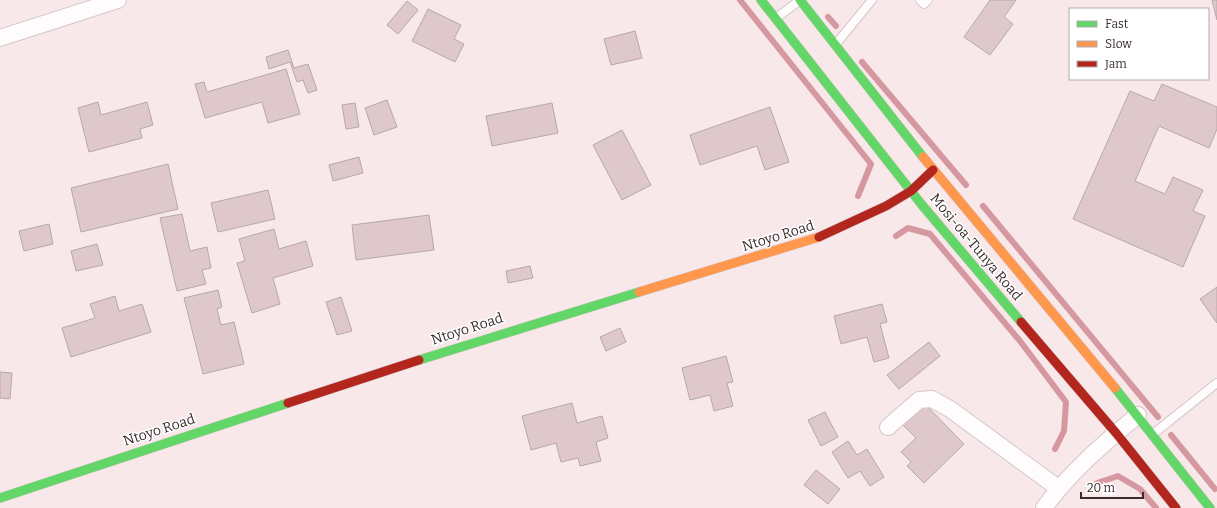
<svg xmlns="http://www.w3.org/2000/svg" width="1217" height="508" font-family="Bitter,serif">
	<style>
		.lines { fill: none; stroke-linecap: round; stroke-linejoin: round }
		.stream { stroke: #d598a1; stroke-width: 6 }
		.building { fill: #dfc8cb; stroke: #b5a8aa }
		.lane-casing { stroke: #d4c6c8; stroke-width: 10 }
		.street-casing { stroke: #d4c6c8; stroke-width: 18 }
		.fast-casing { stroke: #d4c6c8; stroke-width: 10 }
		.slow-casing { stroke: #d4c6c8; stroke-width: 10 }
		.jam-casing { stroke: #d4c6c8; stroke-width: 10 }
		.lane { stroke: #fefcfc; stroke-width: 8 }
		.street { stroke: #fefcfc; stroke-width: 16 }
		.fast { stroke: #63d668; stroke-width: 9 }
		.slow { stroke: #ff974d; stroke-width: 9 }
		.jam { stroke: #b3261e; stroke-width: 9 }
		.labels { text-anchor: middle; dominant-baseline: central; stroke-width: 3; stroke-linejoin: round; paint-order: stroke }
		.street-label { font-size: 14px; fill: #3a2c2d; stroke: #fff }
	</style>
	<rect width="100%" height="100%" fill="#f8e8ea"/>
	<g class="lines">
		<!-- stream -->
		<path class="stream" d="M740,0l131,164 -13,32
			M828,17l8,9
			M862,62l104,123
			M983,206l175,211
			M896,236l12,-8 22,6 90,107 46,61 -2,29 -9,18
			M1171,435l44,54
			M1097,483l21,-7 22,13 16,19"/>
	</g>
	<!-- building -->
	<path class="building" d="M990,0h26l-12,17 9,7 -23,31 -26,-18z
		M1212,0h5v20z
		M407,1l11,9 -20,24 -11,-9z
		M428,9l33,16 -7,14 10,5 -9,18 -43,-21z
		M635,31l7,27 -31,7 -7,-26z
		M288,50l6,18 14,-4 9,26 -9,3 -5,-13 -6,2 -7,-20 -21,7 -3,-12z
		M286,69l14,45 -32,9 -6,-21 -57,16 -10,-34 9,-2 3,10z
		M1162,84l55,23v22l-8,19 -50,-22 -24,55 30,13 8,-17 30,13 -10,21 12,5 -22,51 -110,-48 57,-128 24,10z
		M387,100l10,27 -23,8 -9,-27z
		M98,102l3,13 46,-13 6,23 -13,4 2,9 -53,14 -11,-44z
		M355,103l4,24 -13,2 -4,-24z
		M552,103l6,30 -66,13 -6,-30z
		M770,107l19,55 -24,8 -8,-24 -57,19 -10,-30z
		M622,130l29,55 -29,15 -29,-55z
		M359,157l4,16 -30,8 -4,-16z
		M168,164l10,45 -97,23 -10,-44z
		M268,190l7,29 -57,13 -7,-29z
		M182,214l8,37 17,-4 4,21 -9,2 4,14 -29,7 -17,-73z
		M429,215l5,35 -78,10 -4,-35z
		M49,224l4,20 -29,7 -5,-20z
		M274,229l5,20 27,-8 7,25 -40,12 7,26 -28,9 -15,-50 8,-2 -6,-22z
		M97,244l6,21 -27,6 -5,-20z
		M530,266l3,12 -25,5 -2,-12z
		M1217,287v36l-17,-24z
		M218,290l4,17 -5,2 4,16 13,-3 10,42 -41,10 -19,-76z
		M115,296l4,15 23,-7 9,28 -80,25 -9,-29 33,-10 -5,-14z
		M341,297l11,34 -15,4 -11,-33z
		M882,304l5,18 -7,2 9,34 -15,4 -7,-25 -26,7 -7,-28z
		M620,328l6,14 -20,9 -6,-14z
		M929,342l11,14 -41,33 -12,-14z
		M726,356l7,26 -6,1 6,23 -19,5 -4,-16 -20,5 -8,-32z
		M0,372l12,1 -2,26 -10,-1z
		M922,401l42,43 -40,39 -17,-17 4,-4 -10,-10 15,-14 -16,-16z
		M572,403l5,20 25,-7 6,22 -12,4 5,19 -21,5 -2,-8 -17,4 -5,-19 -25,7 -9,-34z
		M825,412l13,25 -17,9 -13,-26z
		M848,441l9,14 10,-6 17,28 -14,9 -10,-15 -12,7 -16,-26z
		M816,470l24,19 -12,15 -24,-19z"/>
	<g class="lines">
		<!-- lane casing -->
		<g class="lane-casing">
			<path id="lane" d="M920,0l4,4 4,-4
				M776,18l23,-17
				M836,44l36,-44
				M1153,434l64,-51"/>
		</g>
		<!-- street casing -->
		<g class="street-casing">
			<path id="street" d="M0,38l118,-38
				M888,427l31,-27 13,-1 18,10 108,79
				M1044,508c26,-36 60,-65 94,-93"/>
		</g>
		<!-- fast casing -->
		<g class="fast-casing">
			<path id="fast" d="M761,0l161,205 99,117
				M800,0l123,157
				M419,360l220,-68
				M1115,388l95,120
				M0,498l288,-95"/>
		</g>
		<!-- slow casing -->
		<g class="slow-casing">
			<path id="slow" d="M923,157l192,231
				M639,292l180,-55"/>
		</g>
		<!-- jam casing -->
		<g class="jam-casing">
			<path id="jam" d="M819,237l67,-31 25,-15 22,-21
				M1021,322l95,111 60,75
				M288,403l131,-43"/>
		</g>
		<!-- lane -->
		<use href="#lane" class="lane"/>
		<!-- street -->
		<use href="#street" class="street"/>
		<!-- fast -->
		<use href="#fast" class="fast"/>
		<!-- slow -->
		<use href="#slow" class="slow"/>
		<!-- jam -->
		<use href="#jam" class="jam"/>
	</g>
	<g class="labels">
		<!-- street labels -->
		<g class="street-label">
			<text transform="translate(778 236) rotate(-17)">Ntoyo Road</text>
			<text transform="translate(976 247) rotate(50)">Mosi-oa-Tunya Road</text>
			<text transform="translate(467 329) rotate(-18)">Ntoyo Road</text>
			<text transform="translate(159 430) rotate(-18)">Ntoyo Road</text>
		</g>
	</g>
	<!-- legend -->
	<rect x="1069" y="8" width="140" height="72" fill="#ffffff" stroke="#b0abab"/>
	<rect x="1077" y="21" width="20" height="6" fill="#63d668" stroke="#b0abab"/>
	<text x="1105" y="28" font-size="12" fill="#3a2c2d">Fast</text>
	<rect x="1077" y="41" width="20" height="6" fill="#ff974d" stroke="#b0abab"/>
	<text x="1105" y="48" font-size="12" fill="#3a2c2d">Slow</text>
	<rect x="1077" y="61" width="20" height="6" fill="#b3261e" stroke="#b0abab"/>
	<text x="1105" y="68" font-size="12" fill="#3a2c2d">Jam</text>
	<!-- scale -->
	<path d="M1081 492v6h62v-6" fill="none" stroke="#3a2c2d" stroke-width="2"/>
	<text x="1087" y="492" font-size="12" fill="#3a2c2d" stroke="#ffffff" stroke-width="3" paint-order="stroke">20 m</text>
</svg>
